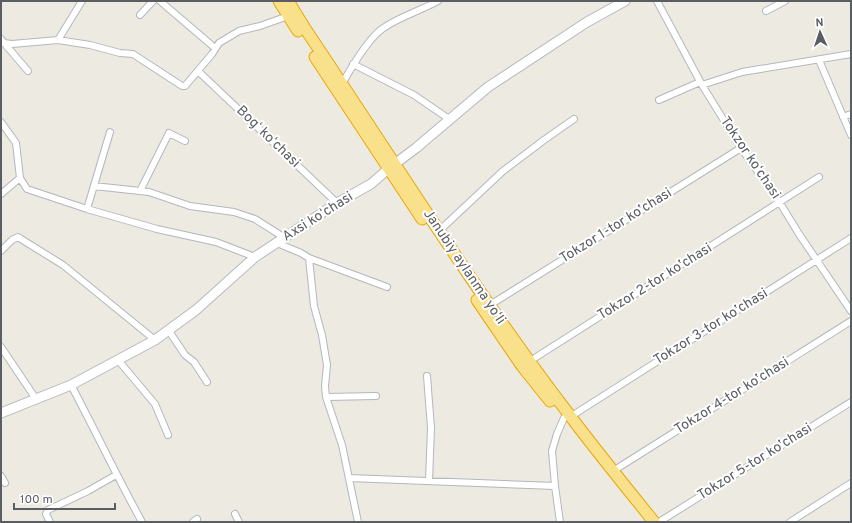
<svg xmlns="http://www.w3.org/2000/svg" width="852" height="523" font-family="Overpass,sans-serif">
	<style>
		.lines { fill: none; stroke-linecap: round; stroke-linejoin: round }
		.street-casing { stroke: #b4b7bc; stroke-width: 8 }
		.secondary-casing { stroke: #b5b8be; stroke-width: 11 }
		.highway-casing { stroke: #e7a807; stroke-width: 13 }
		.street { stroke: #fff; stroke-width: 6 }
		.secondary { stroke: #fff; stroke-width: 9 }
		.highway { stroke: #f9e18c; stroke-width: 11 }
		.labels { text-anchor: middle; dominant-baseline: central; stroke-width: 4; stroke-linejoin: round; paint-order: stroke }
		.street-label { font-size: 14px; fill: #5a5d62; stroke: #fff }
	</style>
	<rect width="100%" height="100%" fill="#edeae2"/>
	<g class="lines">
		<!-- street casing -->
		<g class="street-casing">
			<path id="street" d="M160,1l55,47
				M657,1l45,84 39,63 39,55 19,31 52,77
				M766,11l19,-10
				M140,15l13,-14
				M1,39l3,4 8,1 46,-4 32,5 30,8 13,1 49,32h3l27,-32 7,-11 20,-12 21,-5 28,-10
				M58,40l24,-39
				M4,43l24,28
				M819,60l32,75
				M353,64l61,31 35,24
				M198,71l139,132
				M342,84c9,-16 26,-45 40,-55 16,-12 38,-18 56,-28
				M702,85l40,-13 109,-18
				M659,100l41,-18
				M843,117l8,-3
				M1,122l15,21 4,35 7,11 60,20 70,20 59,13 39,15
				M94,186l55,6 41,14 44,6 21,7 30,19
				M140,191l29,-58 16,8
				M1,194l19,-16
				M87,209l23,-77
				M439,231l64,-60 41,-31 30,-21
				M277,243l24,10 8,5 5,48 8,29 5,30 -2,21 1,11 16,48 16,77
				M1,251l11,-11 6,-3 3,2 42,26 92,75
				M309,258l78,29
				M490,305l251,-157
				M169,331l16,24 9,7 13,20
				M1,347l35,52
				M118,360l37,44 13,31
				M530,361l289,-184
				M427,376l4,52 -2,53
				M71,385c24,45 46,92 71,137
				M326,397l50,-1
				M570,417l281,-179
				M613,471l238,-150
				M1,476l4,7
				M349,478l206,8
				M235,514l4,8
				M50,522l-4,-8 2,-4 40,-19 28,-16
				M193,522l4,-3
				M560,522l-5,-36 -3,-35 5,-17 7,-16
				M659,522l192,-120
				M790,522l61,-39"/>
		</g>
		<!-- secondary casing -->
		<g class="secondary-casing">
			<path id="secondary" d="M1,413l70,-28 84,-45 41,-30 59,-53 82,-54 34,-19 17,-15 28,-21 72,-61 99,-65 38,-21"/>
		</g>
		<!-- highway casing -->
		<g class="highway-casing">
			<path id="highway" d="M279,1l19,30
				M288,1l16,26c88,131 171,265 267,390 27,36 55,70 83,105
				M315,57l107,162
				M477,300l45,66 28,35"/>
		</g>
		<!-- street -->
		<use href="#street" class="street"/>
		<!-- secondary -->
		<use href="#secondary" class="secondary"/>
		<!-- highway -->
		<use href="#highway" class="highway"/>
	</g>
	<g class="labels">
		<!-- street labels -->
		<g class="street-label">
			<text transform="translate(268 137) rotate(44)">Bogʻ koʻchasi</text>
			<text transform="translate(750 158) rotate(56)">Tokzor koʻchasi</text>
			<text transform="translate(318 217) rotate(-32)">Axsi koʻchasi</text>
			<text transform="translate(616 226) rotate(-32)">Tokzor 1-tor koʼchasi</text>
			<text transform="translate(464 267) rotate(56)">Janubiy aylanma yoʻli</text>
			<text transform="translate(655 282) rotate(-32)">Tokzor 2-tor koʼchasi</text>
			<text transform="translate(711 327) rotate(-32)">Tokzor 3-tor koʼchasi</text>
			<text transform="translate(732 396) rotate(-32)">Tokzor 4-tor koʼchasi</text>
			<text transform="translate(755 462) rotate(-32)">Tokzor 5-tor koʼchasi</text>
		</g>
	</g>
	<!-- border -->
	<rect width="852" height="523" fill="none" stroke="#5a5d62" stroke-width="4"/>
	<!-- north arrow -->
	<g transform="translate(820 32) rotate(357)" stroke="#ffffff" stroke-width="3" paint-order="stroke">
	<path d="M0-3L7 15L0 10L-7 15Z" fill="#5a5d62"/>
	<text y="-6" font-size="11" font-weight="bold" text-anchor="middle" fill="#5a5d62">N</text>
	</g>
	<!-- scale -->
	<path d="M14 503v6h101v-6" fill="none" stroke="#5a5d62" stroke-width="2"/>
	<text x="20" y="503" font-size="12" fill="#5a5d62" stroke="#ffffff" stroke-width="3" paint-order="stroke">100 m</text>
</svg>
